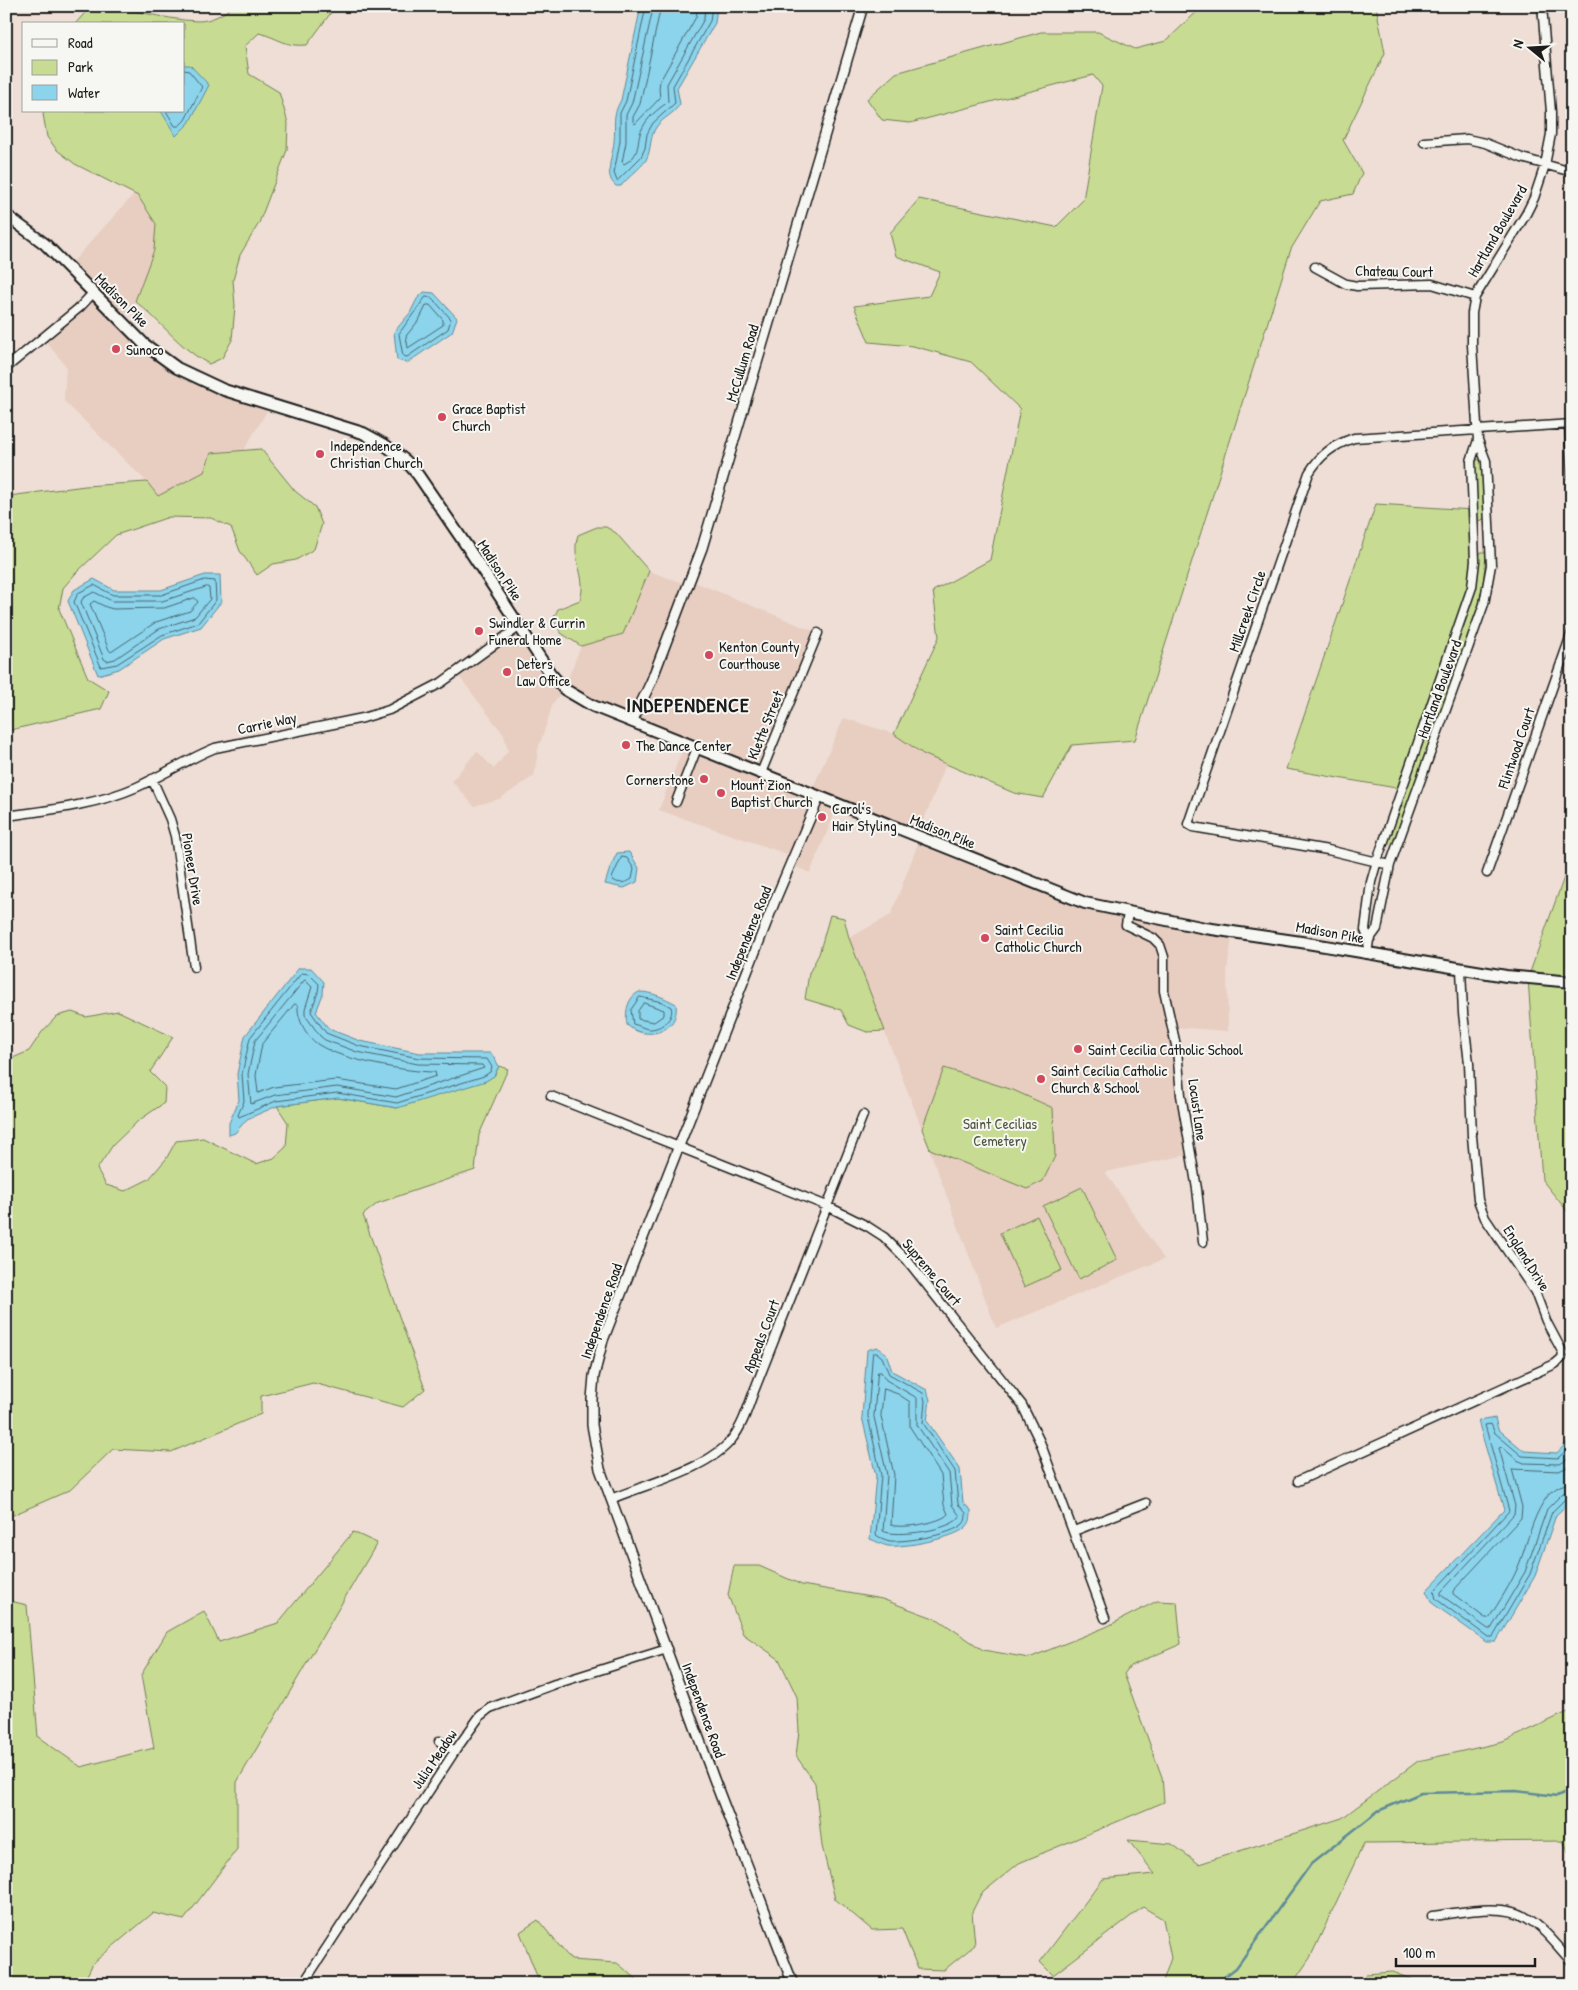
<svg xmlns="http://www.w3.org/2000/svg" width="1578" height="1990" font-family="'Patrick Hand',sans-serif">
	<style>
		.built { fill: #e8cdc1 }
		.green { fill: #c7dc92; stroke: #727c57 }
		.water { fill: #8bd4ec; stroke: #5f8a99 }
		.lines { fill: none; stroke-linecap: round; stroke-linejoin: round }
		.shore { stroke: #48666f; stroke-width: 1 }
		.stream { stroke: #5f8a99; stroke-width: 2.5 }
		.minor-casing { stroke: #1c1c1c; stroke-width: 11 }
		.tertiary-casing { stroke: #1c1c1c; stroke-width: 12 }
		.secondary-casing { stroke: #1c1c1c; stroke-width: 14 }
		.minor { stroke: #f6f6f2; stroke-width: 8 }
		.tertiary { stroke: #f6f6f2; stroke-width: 9 }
		.secondary { stroke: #f6f6f2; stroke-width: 10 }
		.poi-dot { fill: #d1495b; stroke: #f6f6f2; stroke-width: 2 }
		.labels { text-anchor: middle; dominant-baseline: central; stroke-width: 4; stroke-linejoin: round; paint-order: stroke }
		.street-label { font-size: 15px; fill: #1c1c1c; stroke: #f6f6f2 }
		.poi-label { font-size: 15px; fill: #1c1c1c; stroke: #f6f6f2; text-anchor: start }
		.park-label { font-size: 15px; fill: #4f563f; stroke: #f6f6f2 }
		.district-label { font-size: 20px; font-weight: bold; letter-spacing: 1px; fill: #1c1c1c; stroke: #f6f6f2 }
	</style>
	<rect width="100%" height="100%" fill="#eeded5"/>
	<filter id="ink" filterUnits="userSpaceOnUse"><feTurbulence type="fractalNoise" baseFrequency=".02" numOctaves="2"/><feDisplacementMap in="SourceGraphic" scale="10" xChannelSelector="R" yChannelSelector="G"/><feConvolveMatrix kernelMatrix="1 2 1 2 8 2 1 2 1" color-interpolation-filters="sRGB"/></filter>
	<g filter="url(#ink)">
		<!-- built -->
		<path class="built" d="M134,194l4,2 18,28 -2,26 -19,51 -15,19 57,48 94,36 -27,46 -32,3 -7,19 -47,24 -11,-14 -83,-81 2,-35 -23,-28 50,-44 -24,-28z
			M649,571l39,14 2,-5 128,53 -56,136 48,25 34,-76 50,16 29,20 23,10 -29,73 -79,-32 -28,68 -20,-9 3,-8 -134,-46 26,-67 -121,-54 -11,14 -7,22 -8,24 -4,27 -35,23 -25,7 -22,-25 25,-30 17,18 14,-18 -4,-16 -48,-63 64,-46 44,62 17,-42 42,-12z
			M920,838l131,53 182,41 -6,37 1,62 -54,-4 17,127 -86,18 59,87 -168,69 -74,-199 -73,-191 42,-23z"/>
		<!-- green -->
		<path class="green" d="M91,6c36,0 71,14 107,15 13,0 26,-7 35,-15h98l-1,8 -23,31c-22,2 -28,-7 -48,-12l-14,13 4,28 30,18 9,31 -1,27 -28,73 -19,32 -7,25 2,26 -3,34 -10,18 -13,6c-29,-15 -48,-43 -74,-63l19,-51 2,-26 -18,-28 -63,-32 -18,-14 -10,-13 -4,-23 1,-3h140v-87h-109z
			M1203,6h173l9,47 -42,87 19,33 -9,21 -33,7 -29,48 -156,491 -63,5 -29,53 -29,-5 -68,-29 -23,-10 -29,-20 45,-97 -6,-46 57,-31 30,-151 -49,-47 -58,-16 -44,-4 -15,-36 75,-10 11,-24 -44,-16 -6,-23 29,-34 137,28 27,-27 19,-114 -9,-11 -183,48 -28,-3 -15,-21 29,-26 145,-41h57l37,17 31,-8z
			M261,449l34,42 20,16 7,17 -8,25 -18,11 -23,4 -16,11 -17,-24 -9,-24 -20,-9 -42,-1 -53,18 -40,38 -13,15 -4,21 29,69 21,13 -8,18 -95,22v-231l3,-4 76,-10 62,-4 11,14 46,-24 7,-19z
			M1478,459l4,4 3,55 -5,3 -2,-2 -3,-56z
			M1376,504l97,6 -1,77 -70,202 -116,-20z
			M597,527h9l10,6 33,38 -26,63 -42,12 -20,-13 -8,-14 5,-10 22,-9c8,-25 -10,-39 -2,-65z
			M1481,552h4l1,3 -3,30 -4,19 -84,238 -4,3 -4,-3 81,-228 8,-30 3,-28z
			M1572,855v362l-30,-37 -14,-202z
			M830,915l14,3 5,20 36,93 -18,1 -18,-7 -8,-15 -36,-11 4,-26 10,-19z
			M118,1011l55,26 -23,35 15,15 -1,16 -26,18 -25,24 -16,24 9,16 19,6 24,-12 17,-20 10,-18 27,-3 53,26 18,-6 12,-11 2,-24 -11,-17 61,-8 59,10 97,-32 5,-10 9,3 -29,66 -4,35 -97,33 -15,12 62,174 -22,18 -90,-24 -52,13v18l-90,38 -58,-3 -43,41 -64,28v-457l23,-10 13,-19 15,-16 15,-4 14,5z
			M944,1068l69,22 40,18 2,48 -12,25 -16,8 -97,-40 -8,-20z
			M1082,1187l35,73 -38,19 -36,-73z
			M1037,1216l25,54 -38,17 -24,-54z
			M353,1532l24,11 -140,239v67l-53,71 -31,-7 -60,50 -10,21h-77v-384l21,5 11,132 43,30 73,-19 -13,-73 26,-43 37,-21 15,31 59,-19z
			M734,1566h25l43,19 80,14 57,21 44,30 46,8 77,-31 51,-26 20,1 4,42 -51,22 -6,8 38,103 2,25 -145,61 -38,31 -9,18 3,33 -31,25 -26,-1 -16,-40 -30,1 -37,-31 -13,-53 -7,-63 -19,-27 3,-25 -2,-34 -18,-38 -36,-25 -15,-39z
			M1572,1710v148l-9,-17 -199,2 -54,115 -18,26h-130l9,-26 -8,-39 -20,-12 -90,68 -13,-13 63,-83 52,-5 -27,-34 44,4 27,20 143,-46 76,-57 85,-19z
			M538,1920l33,40 46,3 26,21h-103l-20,-52z
			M1392,1972l32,12h-66l8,-10z"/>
		<!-- water -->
		<path class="water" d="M641,6h76l-2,17 -38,65 3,16c-6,10 -16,13 -23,22 -8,10 -5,23 -11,34 -6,9 -18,17 -25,26h-5c-13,-11 -3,-30 -2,-44 2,-19 -3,-24 7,-42z
			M184,65h6l19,20 -20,38 -13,13 -15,-25h23z
			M424,292l10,1 23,25 -5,14 -45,31 -10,-3 -3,-28 16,-19 7,-14z
			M205,575h15l1,27 -20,25 -37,12 -45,30 -21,6 -30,-74 6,-11 20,-11 20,11h47z
			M629,852l10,16 -2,14 -13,6 -19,-4 5,-16 7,-15z
			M299,968h12l13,14 -1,12 -7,18 13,17 31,12 60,12h71l8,13 -5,10 -8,5 -89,27 -59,-10 -61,8 -30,13 -12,14 -6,2v-12l10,-23 -2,-26 8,-38z
			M639,992c13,0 26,6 37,12 4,28 -30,38 -49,21 -2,-12 0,-27 12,-33z
			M877,1347l9,6 6,18 35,19 3,10 -3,21 33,48 3,34 8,7c0,7 0,12 -5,17 -10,11 -63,21 -78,19 -6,-1 -12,-5 -18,-7l6,-63 -14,-59 5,-67z
			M1495,1418l3,11 26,22 33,2 15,-16v63l-16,15 -21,61 -39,66h-9l-55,-39 -6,-12 78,-81 -26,-89z"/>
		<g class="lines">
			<!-- shore -->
			<path class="shore" d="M646,6l-20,95 -6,12v28l-6,32 3,8 24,-24 4,-9 2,-14 6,-11 22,-20 -2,-17 37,-65 2,-15
				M652,6v7l-20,90 -6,12v27l-4,20 2,2c17,-9 12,-19 17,-33 6,-14 16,-21 27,-29l-1,-18 37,-65 1,-13
				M660,6l-1,9 -19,89 -7,13v5l2,2 25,-26 -1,-10 1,-7 36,-64 2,-11
				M166,111l9,15h4l6,-6 17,-33 -13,-16 -5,-1
				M426,297l6,1 19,21 -3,10 -41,28 -4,-1 -4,-22z
				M427,305h3l13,15v5l-35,23 -2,-12 13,-16z
				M205,580l10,1 1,19 -18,23 -36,12 -45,29 -16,3 -27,-65 4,-9 16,-8 19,10h48z
				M207,587l2,1 1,11 -15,18 -36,12 -44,30 -8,2 -3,-2 -23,-57 2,-4 11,-6 18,9h50z
				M195,598l3,4 -8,9 -34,11 -45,30 -2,-2 -19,-46 4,-3 12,6 7,2 51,-1z
				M622,857l5,1 7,11 -2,10c-6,4 -14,6 -20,0z
				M302,973l7,1 10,10 -1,8 -7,20 15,21 33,13 60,12 68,1 5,8 -2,5 -6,4 -87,27 -60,-10 -61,8 -37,16 -1,-2 6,-14 -2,-27 8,-36z
				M305,980l7,7 -7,22v6l15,21 5,4 32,12 61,12 64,1 2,3 -88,29 -59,-10 -62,8 -24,9 -3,-30 7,-33z
				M640,997l22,5 9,5c4,12 -11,23 -23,22 -5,-1 -10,-4 -15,-5l-2,-14z
				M644,1003l20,7v5l-10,7 -16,-3v-8z
				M295,1004l3,2c-1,13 9,32 21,39 23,15 88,27 116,27l1,4 -40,13 -60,-9 -62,7 -16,6 -2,-18 6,-31z
				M873,1353h4l5,4 7,17 34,19 2,8 -2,22 32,48 3,33 8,9c0,4 0,8 -3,11 -12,11 -56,18 -73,17 -4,-1 -10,-3 -14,-6l5,-60 -13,-58z
				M878,1372h3l5,8 31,18v27l32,48 3,32 8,11c-6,14 -65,22 -77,15l4,-56 -13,-58z
				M884,1389l14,5 12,8v25l31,48 3,30 4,9c-7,9 -47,15 -57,11l3,-50 -13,-59z
				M1572,1445l-14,13 -36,-2 -27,-23 -4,-9 -6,1 24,86 -75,80 2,8 52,38h5l37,-63 22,-62 14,-14 6,-1
				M1572,1454l-7,7 -5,3 -36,-1 -7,-3 -15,-13 -3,1 16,58 -1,8 -73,78v3l47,34h3l34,-57 22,-63 16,-16 9,-3
				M1572,1465l-13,6 -47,-2 10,38 -1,11 -68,73v3l32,24h4c10,-16 22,-34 29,-51 11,-25 19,-83 54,-84"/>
			<!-- stream -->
			<path class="stream" d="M1215,1984l21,-16 75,-104 67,-53 43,-18 95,-2 41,5 15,-7"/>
			<!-- minor casing -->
			<g class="minor-casing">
				<path id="minor" d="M1424,142l43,-3 18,4 37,15 50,14
					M1315,267l31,17 11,2 75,-2 43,13
					M6,368l74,-61 13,-14
					M1569,424l3,53
					M761,773l57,-140
					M152,779l18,40 5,17 19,131
					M676,802l21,-54
					M6,816c44,-6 90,-11 131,-29 26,-12 51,-28 78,-39l148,-30 26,-8 52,-27 79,-57
					M1390,865l-62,-15 -135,-23 -5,-3 121,-351c11,-18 24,-28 45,-35l218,-14
					M1487,873l85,-241
					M1128,913l-2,12 27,13 7,7 4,12v34l13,59 4,45 16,94 6,53
					M1369,940l-4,-10 6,-48 6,-21 95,-274 3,-26 -4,-100 7,-21 -6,-95v-32l3,-16 51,-83 8,-16 11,-33 6,-31v-22l-9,-106
					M1367,954l2,-14 8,-11 13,-64 94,-261 7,-39 -5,-104 -8,-21
					M551,1096l276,110 40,20 17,11 23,23 115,145 18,37 65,176
					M1298,1481l257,-117 7,-6 1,-5 -17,-32 -11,-29 -50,-74 -7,-18 -6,-64 -3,-73 -6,-50 -2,-44
					M611,1499c35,-15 98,-30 121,-60 12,-15 17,-36 24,-53l107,-271
					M1074,1531l72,-28
					M439,1741l16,10
					M1432,1916c27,-3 72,-14 95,2 18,11 31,29 45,44
					M303,1984l152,-233 25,-35 10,-8 65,-24 112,-35"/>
			</g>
			<!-- tertiary casing -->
			<g class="tertiary-casing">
				<path id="tertiary" d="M632,722l19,-40 51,-134 161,-542
					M793,1984l-79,-205 -114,-310 -8,-44v-26l2,-23 9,-36 173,-442 43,-101"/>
			</g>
			<!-- secondary casing -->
			<g class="secondary-casing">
				<path id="secondary" d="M6,215l39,29 99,100 33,24 47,22 139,43 22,12 21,16 12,14 50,73 82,125 14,16 29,17 492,197 120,25 96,14 205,34 66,6"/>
			</g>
			<!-- minor -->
			<use href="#minor" class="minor"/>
			<!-- tertiary -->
			<use href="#tertiary" class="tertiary"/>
			<!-- secondary -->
			<use href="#secondary" class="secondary"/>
		</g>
	</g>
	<!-- markers -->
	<g class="poi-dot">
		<circle cx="116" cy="349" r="5"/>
		<circle cx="442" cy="417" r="5"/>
		<circle cx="320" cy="454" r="5"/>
		<circle cx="479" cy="631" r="5"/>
		<circle cx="709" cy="655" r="5"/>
		<circle cx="507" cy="672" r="5"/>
		<circle cx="626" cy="745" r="5"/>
		<circle cx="704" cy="779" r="5"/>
		<circle cx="721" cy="793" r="5"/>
		<circle cx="822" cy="817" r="5"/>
		<circle cx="985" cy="938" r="5"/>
		<circle cx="1078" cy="1049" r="5"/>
		<circle cx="1041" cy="1079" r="5"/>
	</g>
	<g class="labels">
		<!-- street labels -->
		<g class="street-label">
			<text transform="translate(1497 231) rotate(-60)">Hartland Boulevard</text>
			<text transform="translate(1394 271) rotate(1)">Chateau Court</text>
			<text transform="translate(122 300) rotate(45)">Madison Pike</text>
			<text transform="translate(742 363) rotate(-73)">McCullum Road</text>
			<text transform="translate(500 570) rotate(57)">Madison Pike</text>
			<text transform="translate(1247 611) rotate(-71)">Millcreek Circle</text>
			<text transform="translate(1439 689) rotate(-70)">Hartland Boulevard</text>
			<text transform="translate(267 723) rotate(-12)">Carrie Way</text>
			<text transform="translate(765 725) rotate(-68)">Klette Street</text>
			<text transform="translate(1516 748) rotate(-71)">Flintwood Court</text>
			<text transform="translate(943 831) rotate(22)">Madison Pike</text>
			<text transform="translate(193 869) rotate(81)">Pioneer Drive</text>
			<text transform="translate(1330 932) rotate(10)">Madison Pike</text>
			<text transform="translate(748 933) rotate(-68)">Independence Road</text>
			<text transform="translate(1198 1110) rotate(82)">Locust Lane</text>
			<text transform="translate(1527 1258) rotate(58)">England Drive</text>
			<text transform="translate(932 1272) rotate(50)">Supreme Court</text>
			<text transform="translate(601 1311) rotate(-71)">Independence Road</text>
			<text transform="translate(761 1336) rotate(-69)">Appeals Court</text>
			<text transform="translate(704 1710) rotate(70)">Independence Road</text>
			<text transform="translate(434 1759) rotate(-56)">Julia Meadow</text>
		</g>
		<!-- poi labels -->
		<g class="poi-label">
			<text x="126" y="349">Sunoco</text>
			<text x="452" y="408">Grace Baptist<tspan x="452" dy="17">Church</tspan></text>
			<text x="330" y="445">Independence<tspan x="330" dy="17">Christian Church</tspan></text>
			<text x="489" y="622">Swindler &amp; Currin<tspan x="489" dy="17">Funeral Home</tspan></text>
			<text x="719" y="646">Kenton County<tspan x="719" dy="17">Courthouse</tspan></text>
			<text x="517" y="663">Deters<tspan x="517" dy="17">Law Office</tspan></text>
			<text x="636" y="745">The Dance Center</text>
			<text x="694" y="779" text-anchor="end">Cornerstone</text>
			<text x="731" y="784">Mount Zion<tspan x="731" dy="17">Baptist Church</tspan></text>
			<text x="832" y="808">Carol’s<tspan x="832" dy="17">Hair Styling</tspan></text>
			<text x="995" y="929">Saint Cecilia<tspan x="995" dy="17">Catholic Church</tspan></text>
			<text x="1088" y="1049">Saint Cecilia Catholic School</text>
			<text x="1051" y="1070">Saint Cecilia Catholic<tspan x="1051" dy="17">Church &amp; School</tspan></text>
		</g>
		<!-- park labels -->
		<g class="park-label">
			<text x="1000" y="1123">Saint Cecilias<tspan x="1000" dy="17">Cemetery</tspan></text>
		</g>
		<!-- district labels -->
		<g class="district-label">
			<text x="688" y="704">INDEPENDENCE</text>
		</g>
	</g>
	<!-- margin -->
	<rect width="1578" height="1990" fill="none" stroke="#f6f6f2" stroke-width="25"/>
	<rect x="12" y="12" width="1553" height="1965" fill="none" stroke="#1c1c1c" stroke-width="2" filter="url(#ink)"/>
	<!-- legend -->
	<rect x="22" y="22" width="162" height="90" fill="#f6f6f2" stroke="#9f9f9c"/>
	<rect x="32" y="39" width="25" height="8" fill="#f6f6f2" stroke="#9f9f9c"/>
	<text x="68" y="48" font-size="15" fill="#1c1c1c">Road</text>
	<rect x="32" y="60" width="25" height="15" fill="#c7dc92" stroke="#9f9f9c"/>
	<text x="68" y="72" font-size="15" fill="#1c1c1c">Park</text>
	<rect x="32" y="85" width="25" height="15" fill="#8bd4ec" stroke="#9f9f9c"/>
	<text x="68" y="98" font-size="15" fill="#1c1c1c">Water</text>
	<!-- north arrow -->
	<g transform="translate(1530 48) rotate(288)" stroke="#f6f6f2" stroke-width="4" paint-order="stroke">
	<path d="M0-4L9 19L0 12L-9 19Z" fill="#1c1c1c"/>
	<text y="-8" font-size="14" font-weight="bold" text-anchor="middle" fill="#1c1c1c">N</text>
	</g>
	<!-- scale -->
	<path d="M1396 1958v8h139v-8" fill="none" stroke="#1c1c1c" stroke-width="2.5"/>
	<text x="1403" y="1958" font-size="15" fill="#1c1c1c" stroke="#f6f6f2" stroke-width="4" paint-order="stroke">100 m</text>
</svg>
